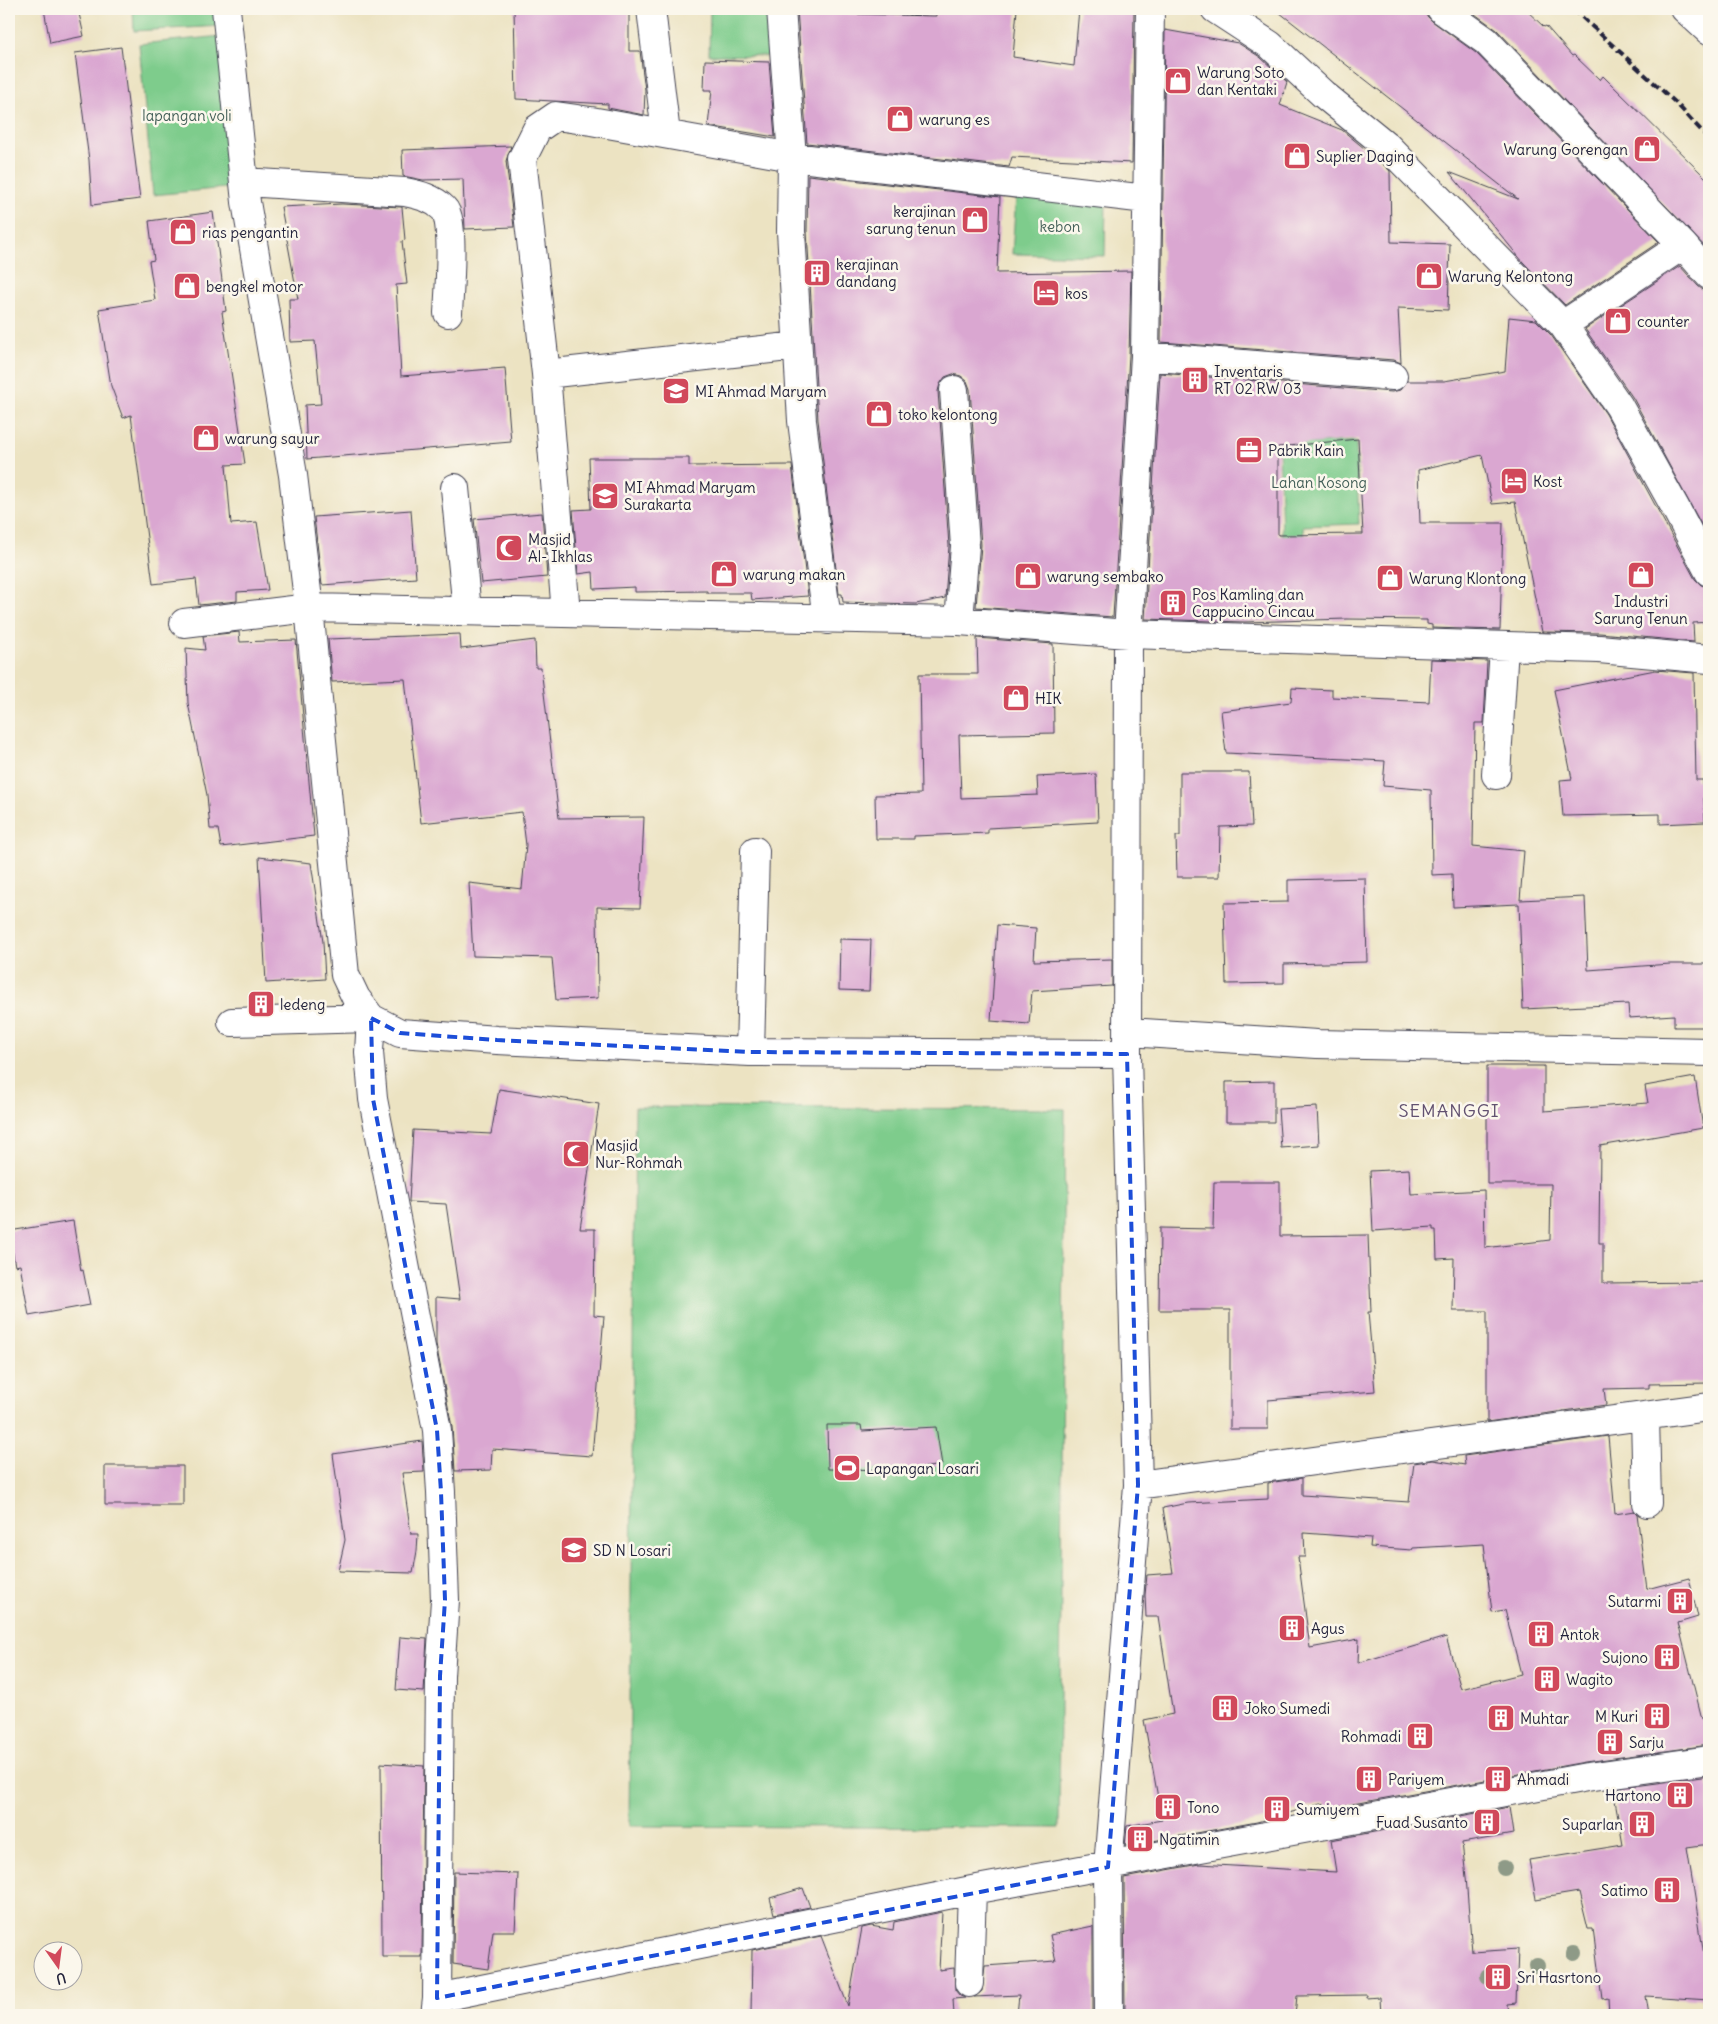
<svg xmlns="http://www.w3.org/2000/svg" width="1718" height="2024" font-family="Delius,sans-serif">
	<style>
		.green { fill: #7ecc8c; stroke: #507764 }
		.building { fill: #daa7d1; fill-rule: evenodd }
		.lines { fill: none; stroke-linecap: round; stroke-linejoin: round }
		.minor-casing { stroke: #403f4f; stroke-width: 30 }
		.minor { stroke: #fff; stroke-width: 28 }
		.rail { stroke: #22223b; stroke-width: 4; stroke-dasharray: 8 4; stroke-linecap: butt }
		.tree { fill: #8e9a87 }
		.marked { fill: none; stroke: #1d4ed8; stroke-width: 4; stroke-dasharray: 10 6; stroke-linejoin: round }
		.labels { text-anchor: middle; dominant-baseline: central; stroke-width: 5; stroke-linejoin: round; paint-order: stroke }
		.poi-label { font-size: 15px; fill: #22223b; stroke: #fbf7ec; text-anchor: start }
		.park-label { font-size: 15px; fill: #425e57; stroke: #fbf7ec }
		.quarter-label { font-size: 18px; letter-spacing: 1px; fill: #625170; stroke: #fbf7ec }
	</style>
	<rect width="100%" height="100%" fill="#fbf7ec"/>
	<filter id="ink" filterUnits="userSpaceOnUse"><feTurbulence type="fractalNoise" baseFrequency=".02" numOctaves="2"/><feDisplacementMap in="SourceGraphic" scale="10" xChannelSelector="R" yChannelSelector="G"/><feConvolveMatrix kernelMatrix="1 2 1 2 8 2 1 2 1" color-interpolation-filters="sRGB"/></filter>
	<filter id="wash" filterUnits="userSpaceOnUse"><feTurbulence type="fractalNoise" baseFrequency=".0096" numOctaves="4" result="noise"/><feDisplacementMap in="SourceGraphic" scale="20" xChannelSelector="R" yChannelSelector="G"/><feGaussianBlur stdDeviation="1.12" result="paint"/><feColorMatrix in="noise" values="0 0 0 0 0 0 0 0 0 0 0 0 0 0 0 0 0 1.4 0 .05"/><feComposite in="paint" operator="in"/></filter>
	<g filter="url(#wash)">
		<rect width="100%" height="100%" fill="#ece3c2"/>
		<!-- green -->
		<path class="green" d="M133,9h87l2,17 -88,5z
			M710,9h60l-1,47 -60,-1z
			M222,36l14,151 -83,8 -14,-151z
			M1016,196l90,3 -1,57 -93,-2z
			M1356,441l3,83 -56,2 3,92h-21l-6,-173z
			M635,1107l430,2 -6,719 -430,-2z"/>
		<g id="blocks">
			<!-- building -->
			<path class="building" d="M44,9h34l6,27 -34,7z
				M514,9h115v42h11l5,39 -1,25 -36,-7v-4l-92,-5z
				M797,9h52v5l87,2v-7h81l-4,48 61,9 5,-57h55l-2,154 -120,-6 -3,10 -202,-24z
				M1275,9h151l1,7 5,5 44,32 183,189 -94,63 -42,-43 -74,-90 69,27z
				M1468,9h57l19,18 2,-1 26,30 2,-1 26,25 3,-4 106,105v70l-212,-221z
				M1165,30l73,13 22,14 27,25 -7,23 62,25 34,28 14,13 1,71 59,2 -2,66 -50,-2 3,55 -7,-3 -233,-18z
				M121,47l19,152 -48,6 -3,-45 -14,-107z
				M705,60l64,2 6,75 -67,-11 4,-36h-8z
				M511,146l-5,15 8,66 -49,2 -2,-50 -40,1 -20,-4 -1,-26z
				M808,175l192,22 -3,76 134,-2 -2,84 -16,262 -137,-10 5,-62 -11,-156 -3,-8 -6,-5 -8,-2 -8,3 -5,7 -2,7 11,155 -4,52 -29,6 -73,-2 -1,-8h-3l-21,-174 -11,-189z
				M342,204l60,3 3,33 -3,1 5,43 -11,1 5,91 104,-8 6,74 -204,17 -2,-54 16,-1 -6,-63 -25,1 -1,-43h9l-17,-92z
				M213,212l13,99 -4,1 23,152 -19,1 5,59 26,-2 11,68 -31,2v9l-38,4 -3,-26 -43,5 -22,-169 -8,3 -12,-32 -12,-77 56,-9 -6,-39 5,-1 -5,-39z
				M1680,266l18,20 5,4h6v249l-76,-141 -48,-69z
				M1509,317l27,3 15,15 55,79 89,165 6,6 8,2v35l-16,1 1,19 -94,-9 -58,-1 -27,-130 -23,2 -10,-49 -64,15 2,53h83l-3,107 -68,-2v-3l-5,-1v-4l-80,-1 -103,3 -99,-3 15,-246 232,19 8,-2 7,-9h37l61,-10zM1358,439l5,95 -85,1v-88z
				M589,458h100v8l103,-1 16,131 -56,4 -1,-7h-44v-2l-72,1v-5l-41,2 -1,-17 -15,2 -5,-64 18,-1z
				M411,510l5,68 -94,7 -8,-68z
				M542,513l5,64 -66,6 -7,-64z
				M239,632l1,10 56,-2 18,196 -93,11 -3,-18h-8l-3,-34 -19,-92 -2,-55 19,2 -2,-14z
				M460,634l1,15 74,-9 1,28h5l18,150 85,-1 -4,91 -43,-1 1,91 -42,2 -4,-42 -79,-2 -4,-73 53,6 4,-44 -4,-33 -101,11 -16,-144 -73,3 -4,-43z
				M977,638l76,6 1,89 -95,2 2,63 77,-3 -1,-18 59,-3 2,48 -110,6v5l-74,3v3h-38l-1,-44 46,-1 -2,-120h59z
				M1431,659l56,2 -3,62h-9l-2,123 51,5 -4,49 65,-3 3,73 82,-6h37v63h-33v-12l-45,3 -1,-14 -105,5 -4,-105 -66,3 -1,-33 -20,1 -1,-85 -48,-4 2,-25 -159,-8 -5,-42 70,-9 1,-14 40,2v7l97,5z
				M1655,670l39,3 2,107h7l2,42 -45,2v-10l-97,2 -3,-36 12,-1 -18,-89z
				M1180,772h69l3,54 -32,1 -1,50h-42l-1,-41h4z
				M259,857l52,6 12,79 2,37 -59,4z
				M1365,878l2,84 -83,2v19l-58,1 -2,-81 64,-1v-22z
				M997,925l39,3 -2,33 78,-2v27l-80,5 -3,33 -38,-3z
				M840,939l31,1 -2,51 -30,-1z
				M1487,1066h57v45l104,-8 -3,-17 50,-9 8,51 -103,18 -1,97h4v40l106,-1v101l-60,1v4l-45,1 2,16 -119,17v-111h-34l1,-53 -17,1 -1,-29h-3v-3l-60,4 -3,-60 39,-2 2,25 73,-4 1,58 65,-8 1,-56h-64z
				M1274,1081v41h-48v-40z
				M499,1089l100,15 -19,125h15l-1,86 10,1 -12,140 -100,-7 -1,21 -36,1 -3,-44 -16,-83v-47l24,2 -14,-95 -37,-2 4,-72 78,4z
				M1317,1107l2,38 -38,3 -3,-39z
				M1214,1182h66v54l88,-1 3,77h-3l7,79 -107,9v29h-38v-119h-71l1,-82 53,1z
				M73,1221l8,50 2,-1 7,35 -61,11 -9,-51 -5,1 -6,-35z
				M827,1425h34l1,6 74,-4 6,38 -35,5 -79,-1z
				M1608,1436l7,78 19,-3 3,3 10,75 42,-11 9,39 -20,6 24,96 7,-1v27l-124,17 -260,47 -1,-6 -67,19 -132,24 2,-20 35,-6 -18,-100 29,-6 -15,-97h-12l-1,-22 2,-20 26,-2 -10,-65 25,-5 80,-4v-16l34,-5v17l107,7 5,-39 19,-3 32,5 -1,-9zM1304,1533l67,5 -1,9 42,3 1,-2 71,-4 8,68 13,-2 16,64 -60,15 -15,-52 -88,26 1,-24 -49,9 -12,-91h7z
				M422,1441l2,31 -22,1 9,61h7l-1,17 -4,22 -75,-2 7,-31 -12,-86z
				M105,1466h78v39h-78z
				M400,1637l27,2 -3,53 -28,-2z
				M381,1763l43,3 -2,191h-40z
				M1709,1776v68l-22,3 17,108h5v45l-63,-4 3,19h-40l-1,-17 -6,1 -9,-70h-5l-9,-37 -43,7 -7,-39 94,-15 -10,-56z
				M1509,1807l4,27 -51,9 4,34 6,75 46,-3 -2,54 -9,1 1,11h-127l-1,-18 -13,1v-3l-70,1 -2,19h-170l-1,-137 75,-14 137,8 -5,-32z
				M454,1872l64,2 -3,57h-22l-5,38 -35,-5z
				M803,1888l7,19 -36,7 -4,-16z
				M942,1912l-3,58 15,-2 1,22 5,6 6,2 -13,1 1,16h-203l1,-65 69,-14 27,70 14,-78 9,-2 22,4 1,-8z
				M1093,1926v89h-76l2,-20 -45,2 8,-6 3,-25 71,-5 -6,-26z"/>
		</g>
	</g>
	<g filter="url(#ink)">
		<use href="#blocks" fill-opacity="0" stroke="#403f4f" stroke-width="1"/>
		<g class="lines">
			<!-- minor casing -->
			<g class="minor-casing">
				<path id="minor" d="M226,9l20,193 47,273 16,133 36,367 11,23 15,20 29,15 97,7 253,12 377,2
					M651,9l15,125
					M781,9l11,148 -1,74 11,190 25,199
					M1215,9l55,36 53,49 64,52 176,179 56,81 56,101 34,65
					M1441,9l45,32 197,204 26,30
					M1685,9l24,22
					M244,182l161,10c15,3 28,6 39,17 11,10 5,86 4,104
					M1563,325l120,-80
					M1145,356l248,20
					M546,374l251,-28
					M954,390l11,156 -6,75
					M455,488l12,123
					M566,613l-20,-239 -24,-215 15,-30 19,-13 35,5 201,36 354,42
					M184,623l125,-15 650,13 169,13 471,15 110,10
					M1496,775l8,-128
					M232,1022l139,-4 -2,34 4,47 64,331 4,62 4,108 -5,76 -3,322 -2,17
					M1128,1032l189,12 392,8
					M750,1052l5,-201
					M1645,1416l2,87
					M1138,1485l571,-78
					M969,1983l3,-93
					M437,1998l535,-108 615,-113 122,-17
					M1109,2015l-1,-148 30,-382 -11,-431 1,-420 17,-278 5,-347"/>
			</g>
			<!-- minor -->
			<use href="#minor" class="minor"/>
			<!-- rail -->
			<path class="rail" d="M1573,9l103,94 33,36"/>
		</g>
		<!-- trees -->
		<g class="tree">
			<circle cx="1504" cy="1868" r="8"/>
			<circle cx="1574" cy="1953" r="8"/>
			<circle cx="1537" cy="1966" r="8"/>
			<circle cx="1488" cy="1976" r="8"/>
		</g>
	</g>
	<!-- marked area -->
	<path class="marked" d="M371,1018l29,15 97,7 253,12 377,2 11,431 -30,382 -671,131 3,-322 5,-76 -4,-108 -4,-62 -64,-331z"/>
	<!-- icons -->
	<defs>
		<g id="shop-square" transform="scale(1.4375)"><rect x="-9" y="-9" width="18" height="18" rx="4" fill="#d1495b" stroke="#fbf7ec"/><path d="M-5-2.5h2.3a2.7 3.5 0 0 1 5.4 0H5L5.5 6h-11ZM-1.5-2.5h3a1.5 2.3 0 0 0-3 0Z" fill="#fff"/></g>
		<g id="building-square" transform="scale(1.4375)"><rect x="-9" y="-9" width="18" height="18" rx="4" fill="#d1495b" stroke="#fbf7ec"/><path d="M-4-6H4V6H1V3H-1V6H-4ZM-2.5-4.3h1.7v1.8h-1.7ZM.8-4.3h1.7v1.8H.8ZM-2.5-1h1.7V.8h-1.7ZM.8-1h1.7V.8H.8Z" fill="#fff"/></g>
		<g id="hotel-square" transform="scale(1.4375)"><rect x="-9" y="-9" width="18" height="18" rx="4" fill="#d1495b" stroke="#fbf7ec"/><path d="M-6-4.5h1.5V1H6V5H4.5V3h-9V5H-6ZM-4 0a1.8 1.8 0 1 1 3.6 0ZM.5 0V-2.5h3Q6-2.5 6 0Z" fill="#fff"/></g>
		<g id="school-square" transform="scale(1.4375)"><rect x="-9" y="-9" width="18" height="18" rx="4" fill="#d1495b" stroke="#fbf7ec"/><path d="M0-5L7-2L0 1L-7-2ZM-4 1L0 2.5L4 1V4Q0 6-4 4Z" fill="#fff"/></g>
		<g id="office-square" transform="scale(1.4375)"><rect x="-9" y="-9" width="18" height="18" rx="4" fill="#d1495b" stroke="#fbf7ec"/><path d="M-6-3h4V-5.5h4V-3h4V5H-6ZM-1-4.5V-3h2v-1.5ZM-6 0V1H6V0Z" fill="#fff"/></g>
		<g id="mosque-square" transform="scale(1.4375)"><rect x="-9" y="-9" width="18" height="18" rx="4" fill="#d1495b" stroke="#fbf7ec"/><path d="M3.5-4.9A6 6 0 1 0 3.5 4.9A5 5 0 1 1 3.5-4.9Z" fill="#fff"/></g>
		<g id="stadium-square" transform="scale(1.4375)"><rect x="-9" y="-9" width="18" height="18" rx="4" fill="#d1495b" stroke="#fbf7ec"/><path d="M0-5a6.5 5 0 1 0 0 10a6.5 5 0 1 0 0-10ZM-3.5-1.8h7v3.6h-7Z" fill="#fff"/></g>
	</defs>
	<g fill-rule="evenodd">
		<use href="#shop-square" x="1178" y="81"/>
		<use href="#shop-square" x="900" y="119"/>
		<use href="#shop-square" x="1647" y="149"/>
		<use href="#shop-square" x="1297" y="156"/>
		<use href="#shop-square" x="975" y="220"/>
		<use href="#shop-square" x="183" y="232"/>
		<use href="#building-square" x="817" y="273"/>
		<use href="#shop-square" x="1429" y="276"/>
		<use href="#shop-square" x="187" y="286"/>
		<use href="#hotel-square" x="1046" y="293"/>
		<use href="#shop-square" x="1618" y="321"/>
		<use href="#building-square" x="1195" y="380"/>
		<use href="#school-square" x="676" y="391"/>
		<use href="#shop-square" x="879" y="414"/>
		<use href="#shop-square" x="206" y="438"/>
		<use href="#office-square" x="1249" y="450"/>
		<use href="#hotel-square" x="1514" y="481"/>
		<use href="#school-square" x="605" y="496"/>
		<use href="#mosque-square" x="509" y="548"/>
		<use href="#shop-square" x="724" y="574"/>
		<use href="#shop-square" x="1641" y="575"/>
		<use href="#shop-square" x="1028" y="576"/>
		<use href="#shop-square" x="1390" y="578"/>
		<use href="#building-square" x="1173" y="603"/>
		<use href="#shop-square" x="1016" y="698"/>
		<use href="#building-square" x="261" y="1004"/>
		<use href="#mosque-square" x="576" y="1154"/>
		<use href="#stadium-square" x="847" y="1468"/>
		<use href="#school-square" x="574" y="1550"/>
		<use href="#building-square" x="1680" y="1601"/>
		<use href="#building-square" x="1292" y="1628"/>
		<use href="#building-square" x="1541" y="1634"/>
		<use href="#building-square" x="1667" y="1657"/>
		<use href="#building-square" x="1547" y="1679"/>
		<use href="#building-square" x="1225" y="1708"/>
		<use href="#building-square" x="1657" y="1716"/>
		<use href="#building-square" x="1501" y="1718"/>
		<use href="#building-square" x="1420" y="1736"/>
		<use href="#building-square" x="1610" y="1742"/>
		<use href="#building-square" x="1369" y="1779"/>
		<use href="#building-square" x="1498" y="1779"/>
		<use href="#building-square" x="1680" y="1795"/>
		<use href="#building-square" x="1168" y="1807"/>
		<use href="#building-square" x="1277" y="1809"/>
		<use href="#building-square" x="1487" y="1822"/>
		<use href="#building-square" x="1642" y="1824"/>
		<use href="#building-square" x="1140" y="1839"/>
		<use href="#building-square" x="1667" y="1890"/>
		<use href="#building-square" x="1498" y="1977"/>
	</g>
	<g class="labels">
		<!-- poi labels -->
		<g class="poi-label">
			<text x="1197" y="72">Warung Soto<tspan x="1197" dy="17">dan Kentaki</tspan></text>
			<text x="919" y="119">warung es</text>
			<text x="1628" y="149" text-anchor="end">Warung Gorengan</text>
			<text x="1316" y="156">Suplier Daging</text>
			<text x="956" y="211" text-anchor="end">kerajinan<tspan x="956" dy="17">sarung tenun</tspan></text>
			<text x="202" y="232">rias pengantin</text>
			<text x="836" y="264">kerajinan<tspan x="836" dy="17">dandang</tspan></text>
			<text x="1448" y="276">Warung Kelontong</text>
			<text x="206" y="286">bengkel motor</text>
			<text x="1065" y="293">kos</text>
			<text x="1637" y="321">counter</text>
			<text x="1214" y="371">Inventaris<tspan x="1214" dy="17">RT 02 RW 03</tspan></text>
			<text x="695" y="391">MI Ahmad Maryam</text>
			<text x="898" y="414">toko kelontong</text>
			<text x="225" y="438">warung sayur</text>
			<text x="1268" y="450">Pabrik Kain</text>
			<text x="1533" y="481">Kost</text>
			<text x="624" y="487">MI Ahmad Maryam<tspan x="624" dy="17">Surakarta</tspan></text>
			<text x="528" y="539">Masjid<tspan x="528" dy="17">Al- Ikhlas</tspan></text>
			<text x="743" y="574">warung makan</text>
			<text x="1047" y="576">warung sembako</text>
			<text x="1409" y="578">Warung Klontong</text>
			<text x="1192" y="594">Pos Kamling dan<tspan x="1192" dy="17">Cappucino Cincau</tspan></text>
			<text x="1641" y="601" text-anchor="middle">Industri<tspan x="1641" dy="17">Sarung Tenun</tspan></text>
			<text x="1035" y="698">HIK</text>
			<text x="280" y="1004">ledeng</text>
			<text x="595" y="1145">Masjid<tspan x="595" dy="17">Nur-Rohmah</tspan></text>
			<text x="866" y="1468">Lapangan Losari</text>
			<text x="593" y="1550">SD N Losari</text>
			<text x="1661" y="1601" text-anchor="end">Sutarmi</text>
			<text x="1311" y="1628">Agus</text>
			<text x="1560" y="1634">Antok</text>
			<text x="1648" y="1657" text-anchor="end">Sujono</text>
			<text x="1566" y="1679">Wagito</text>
			<text x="1244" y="1708">Joko Sumedi</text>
			<text x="1638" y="1716" text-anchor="end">M Kuri</text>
			<text x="1520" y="1718">Muhtar</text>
			<text x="1401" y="1736" text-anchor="end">Rohmadi</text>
			<text x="1629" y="1742">Sarju</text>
			<text x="1388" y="1779">Pariyem</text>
			<text x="1517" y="1779">Ahmadi</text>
			<text x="1661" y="1795" text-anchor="end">Hartono</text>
			<text x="1187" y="1807">Tono</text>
			<text x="1296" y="1809">Sumiyem</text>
			<text x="1468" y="1822" text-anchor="end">Fuad Susanto</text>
			<text x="1623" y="1824" text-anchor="end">Suparlan</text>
			<text x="1159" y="1839">Ngatimin</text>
			<text x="1648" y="1890" text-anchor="end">Satimo</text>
			<text x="1517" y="1977">Sri Hasrtono</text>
		</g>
		<!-- park labels -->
		<g class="park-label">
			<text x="187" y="115">lapangan voli</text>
			<text x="1060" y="226">kebon</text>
			<text x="1319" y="482">Lahan Kosong</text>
		</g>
		<!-- quarter labels -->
		<g class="quarter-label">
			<text x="1449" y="1110">SEMANGGI</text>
		</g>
	</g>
	<!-- margin -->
	<rect width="1718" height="2024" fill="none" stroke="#fbf7ec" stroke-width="30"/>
	<!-- north arrow -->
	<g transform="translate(58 1966) rotate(166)"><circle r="24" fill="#fbf7ec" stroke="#a4a2a5"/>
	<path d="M0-4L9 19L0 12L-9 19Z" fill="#d1495b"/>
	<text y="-8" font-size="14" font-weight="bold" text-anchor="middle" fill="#22223b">U</text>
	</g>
</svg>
